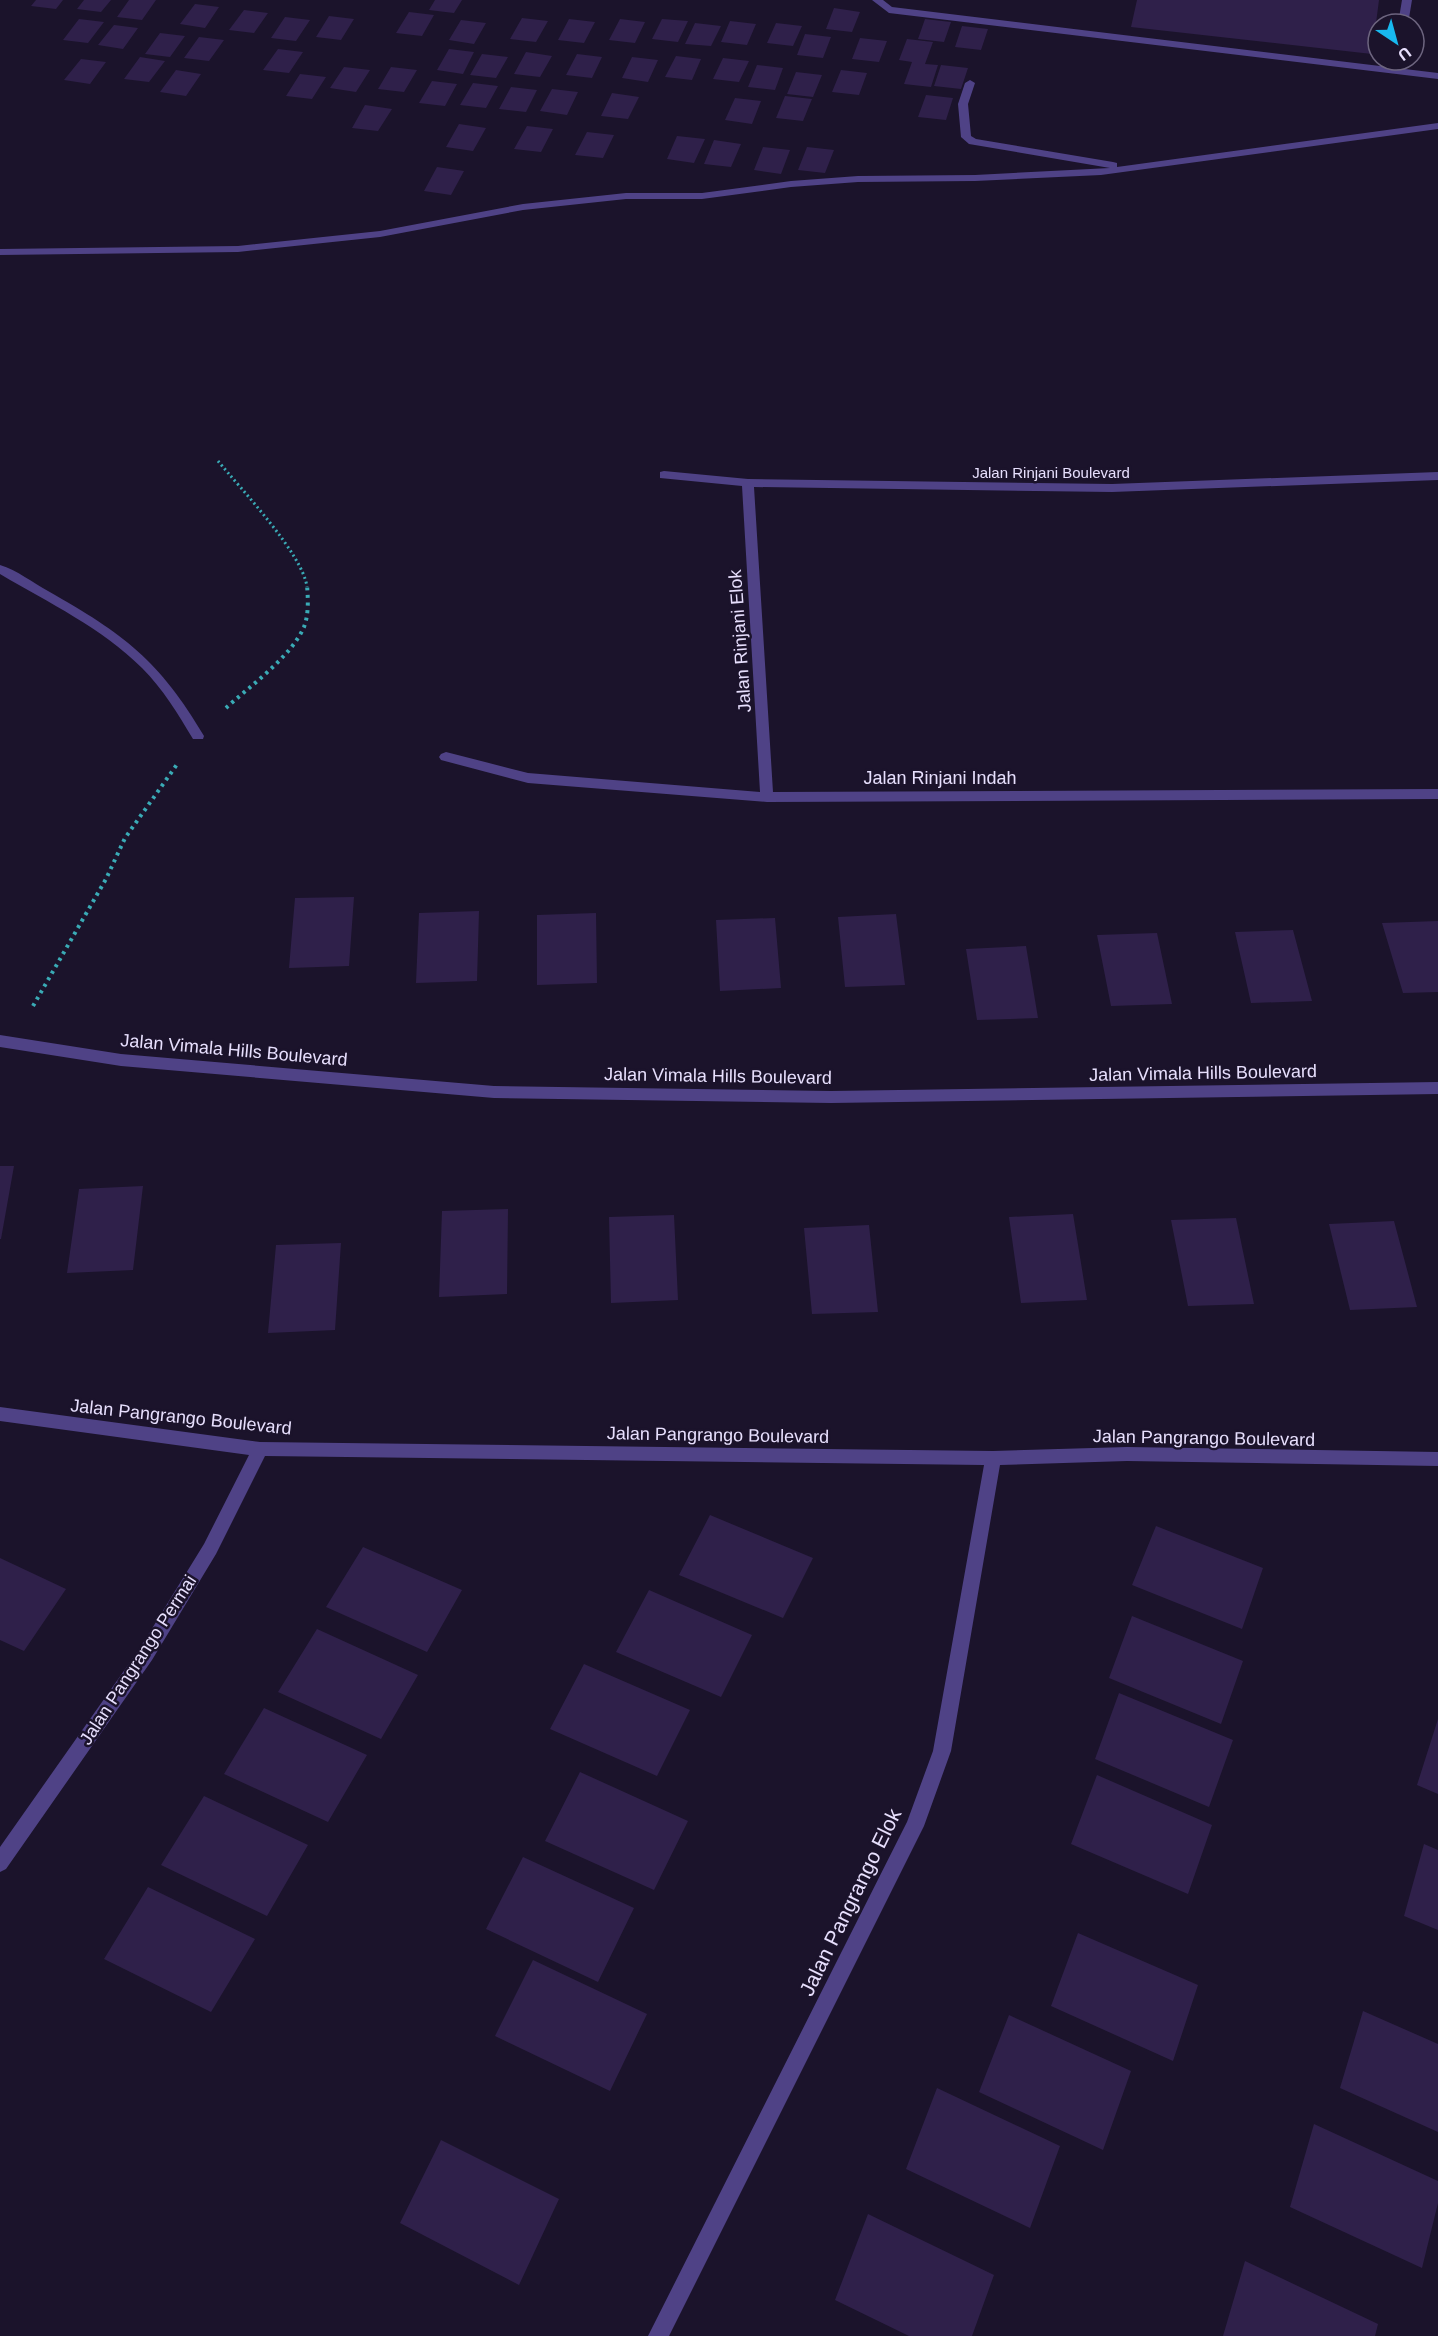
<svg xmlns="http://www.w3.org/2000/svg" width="1438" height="2336" font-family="Arial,sans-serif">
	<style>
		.building { fill: #2f204a }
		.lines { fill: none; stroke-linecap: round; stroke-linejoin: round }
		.path-far1 { stroke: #3aabb6; stroke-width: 3; stroke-dasharray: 2 3; stroke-linecap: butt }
		.path { stroke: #3aabb6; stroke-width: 4; stroke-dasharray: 3 4.5; stroke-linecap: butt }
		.service { fill: #4f4286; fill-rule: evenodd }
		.minor { fill: #4f4286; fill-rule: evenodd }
		.labels { text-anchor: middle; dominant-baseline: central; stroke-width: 5; stroke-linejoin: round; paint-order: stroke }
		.far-street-label { font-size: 15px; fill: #e7dffd; stroke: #1b132b }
		.street-label { font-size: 18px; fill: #e7dffd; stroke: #1b132b }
		.near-street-label { font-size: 21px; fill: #e7dffd; stroke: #1b132b }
	</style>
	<rect width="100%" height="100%" fill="#1b132b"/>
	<!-- building -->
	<path class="building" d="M36,0h27l-7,9 -25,-3z
		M84,0h27l-10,12 -24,-3z
		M129,0h27l-14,20 -25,-3z
		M435,0h27l-8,13 -25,-3z
		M1137,0h242l-7,54 -241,-27z
		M195,4l24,3 -14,21 -25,-4z
		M834,8l26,4 -8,20 -26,-3z
		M244,10l24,3 -14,20 -25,-3z
		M409,12l25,3 -12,21 -26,-3z
		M329,16l25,3 -13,21 -25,-3z
		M285,17l25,3 -14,21 -25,-3z
		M522,18l26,3 -12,21 -26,-3z
		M79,19l25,3 -16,21 -25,-3z
		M569,19l26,3 -11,21 -26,-3z
		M620,19l25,3 -10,21 -26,-3z
		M662,19l26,2 -10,21 -26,-3z
		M925,19l26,3 -7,20 -26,-3z
		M461,20l25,3 -12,21 -25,-4z
		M730,21l26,3 -9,21 -26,-3z
		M695,23l26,3 -10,20 -26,-2z
		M776,23l26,3 -9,20 -26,-3z
		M114,25l24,3 -15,21 -25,-4z
		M962,26l26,3 -7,21 -26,-3z
		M160,33l25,3 -15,21 -25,-3z
		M805,34l26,3 -8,21 -26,-3z
		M199,37l25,3 -15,21 -25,-3z
		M860,38l27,3 -8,21 -27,-3z
		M907,39l26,3 -8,22 13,1 -7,22 -27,-3 8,-22 -13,-2z
		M278,49l25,3 -14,21 -26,-3z
		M449,49l25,3 -11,22 -26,-4z
		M526,52l26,4 -12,21 -26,-3z
		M482,54l26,3 -12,21 -26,-3z
		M577,54l25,3 -10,21 -26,-3z
		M676,56l25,3 -9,21 -27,-3z
		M140,57l25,4 -16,21 -25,-3z
		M632,57l26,3 -10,22 -26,-4z
		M723,58l26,3 -10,21 -26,-3z
		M81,59l25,3 -16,22 -26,-4z
		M757,65l26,3 -8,22 -27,-3z
		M941,65l27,3 -7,21 -27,-3z
		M344,67l26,3 -14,22 -26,-4z
		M391,67l26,3 -13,22 -26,-3z
		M176,70l25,4 -15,22 -26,-4z
		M841,70l26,3 -8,22 -27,-3z
		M796,72l26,3 -9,22 -26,-3z
		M300,74l26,3 -14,22 -26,-3z
		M432,81l25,3 -12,22 -26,-3z
		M473,83l25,3 -12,22 -26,-3z
		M511,87l26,3 -11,22 -27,-3z
		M552,89l26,3 -11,23 -27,-4z
		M612,93l27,4 -11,22 -27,-3z
		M926,95l27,3 -7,22 -28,-3z
		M785,96l27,3 -9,22 -27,-3z
		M735,98l26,3 -9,23 -27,-4z
		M365,105l27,4 -14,22 -26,-3z
		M459,124l27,4 -13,23 -27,-4z
		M527,126l26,3 -12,23 -27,-3z
		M587,132l27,3 -11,23 -28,-3z
		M677,136l28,3 -11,24 -27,-4z
		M714,140l27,4 -10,23 -27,-3z
		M763,147l27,3 -9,24 -27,-4z
		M807,147l27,3 -9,23 -27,-3z
		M437,167l27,4 -13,24 -27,-4z
		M354,897l-5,69 -60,2 6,-70z
		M479,911l-2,70 -61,2 3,-70z
		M596,913l1,70 -60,2v-70z
		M896,914l9,71 -60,2 -7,-70z
		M775,918l6,70 -61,3 -4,-71z
		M1438,921v71l-35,1 -21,-70z
		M1293,930l19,71 -61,2 -16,-71z
		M1157,933l15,71 -61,2 -14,-71z
		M1026,946l12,72 -61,2 -11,-71z
		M0,1166h14l-13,73h-1z
		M143,1186l-10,84 -66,3 12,-84z
		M508,1209l-1,85 -68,3 3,-86z
		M1073,1214l14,86 -66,3 -12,-86z
		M674,1215l4,85 -67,3 -2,-86z
		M1236,1218l18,86 -66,2 -17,-86z
		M1394,1221l23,86 -67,3 -21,-86z
		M869,1225l9,87 -66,2 -8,-86z
		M341,1243l-6,87 -67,3 8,-88z
		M710,1515l103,43 -30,60 -104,-43z
		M1156,1526l107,42 -21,61 -110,-44z
		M363,1547l99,43 -35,62 -101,-45z
		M0,1558l66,31 -42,62 -24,-11z
		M649,1590l103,45 -31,62 -105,-45z
		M1132,1616l111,45 -22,63 -112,-46z
		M317,1629l101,46 -37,64 -103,-47z
		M584,1664l106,46 -33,66 -107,-47z
		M1119,1693l114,47 -24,67 -114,-48z
		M264,1708l103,47 -39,67 -104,-48z
		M1438,1719v75l-21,-9z
		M580,1772l108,49 -34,69 -109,-49z
		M1097,1775l115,50 -24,69 -117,-50z
		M204,1796l104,49 -41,71 -106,-51z
		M1424,1844l14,6v80l-34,-14z
		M523,1857l111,51 -36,74 -112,-53z
		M148,1887l107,52 -44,73 -107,-53z
		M1078,1933l120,52 -25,76 -122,-55z
		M533,1960l114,54 -37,77 -115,-55z
		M1363,2011l75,33v88l-98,-44z
		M1009,2015l122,56 -28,79 -124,-58z
		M937,2088l123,58 -30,82 -124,-59z
		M1314,2124l124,57v22l-16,65 -132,-61z
		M441,2140l118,59 -40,86 -119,-62z
		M868,2214l126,61 -22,61h-63l-74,-36z
		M1245,2261l133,63 -3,12h-152z"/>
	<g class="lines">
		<!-- path-far1 -->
		<path class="path-far1" d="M218,461c22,27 85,93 89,126"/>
		<!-- path -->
		<path class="path" d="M226,708c24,-22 65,-51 78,-81 5,-13 4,-29 3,-42
			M33,1006l73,-127 19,-41 53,-75"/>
		<!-- service -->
		<path class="service" d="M872,0h11l9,7 546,66v6l-549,-66z
			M1402,0h10l-4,24h-10z
			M0,565c17,5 33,18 48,26 76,43 112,70 156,145l-1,3h-10c-15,-25 -30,-50 -51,-71 -40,-40 -93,-65 -142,-94z"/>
		<!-- minor -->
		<path class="minor" d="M970,80l5,3 -7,21 3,32 5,3 137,23 4,1v4l321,-44v6l-337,46 -126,6 -117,1 -67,5 -89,12h-76l-103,11 -143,27 -142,15 -238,3v-6l238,-3 142,-15 143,-27 103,-11h76l89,-12 67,-5 117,-1 135,-7 -141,-24 -8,-7 -3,-33 7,-21z
			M664,471l84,8 364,5 326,-12v8l-326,12 -358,-5 19,305 665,-3v10l-671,3 -239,-19 -87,-23 -2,-3 2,-3 5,-2 82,21 232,19 -18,-306 -82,-8v-6z
			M0,1035l121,19 373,32 337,5 607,-9v12l-607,9 -337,-5 -373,-32 -121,-19z
			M0,1407l260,35 733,9 134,-4 311,5v14l-311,-5 -127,4 -49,286 -27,75 -255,510h-21l259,-514 26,-71 51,-286 -719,-9 -49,98 -64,106 -146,209 -6,3v-25l140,-199 64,-104 45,-89 -249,-34z"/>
	</g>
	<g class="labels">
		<!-- far-street labels -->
		<g class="far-street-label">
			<text x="1051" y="472">Jalan Rinjani Boulevard</text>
		</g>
		<!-- street labels -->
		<g class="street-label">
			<text transform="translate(740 641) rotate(-94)">Jalan Rinjani Elok</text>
			<text x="940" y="778">Jalan Rinjani Indah</text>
			<text transform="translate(234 1050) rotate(5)">Jalan Vimala Hills Boulevard</text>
			<text transform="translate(1203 1073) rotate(-1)">Jalan Vimala Hills Boulevard</text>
			<text transform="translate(718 1076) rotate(1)">Jalan Vimala Hills Boulevard</text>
			<text transform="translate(181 1417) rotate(6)">Jalan Pangrango Boulevard</text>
			<text transform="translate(718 1435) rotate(1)">Jalan Pangrango Boulevard</text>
			<text transform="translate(1204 1438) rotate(1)">Jalan Pangrango Boulevard</text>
			<text transform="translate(138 1660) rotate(-57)">Jalan Pangrango Permai</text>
		</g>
		<!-- near-street labels -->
		<g class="near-street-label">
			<text transform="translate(850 1902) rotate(-64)">Jalan Pangrango Elok</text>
		</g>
	</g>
	<!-- north arrow -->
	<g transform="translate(1396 42) rotate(144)"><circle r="28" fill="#1b132b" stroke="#6d657f" stroke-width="1.5"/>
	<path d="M0-4.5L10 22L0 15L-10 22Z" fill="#18b9ef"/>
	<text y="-9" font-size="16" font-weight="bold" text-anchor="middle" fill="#e7dffd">U</text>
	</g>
</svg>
